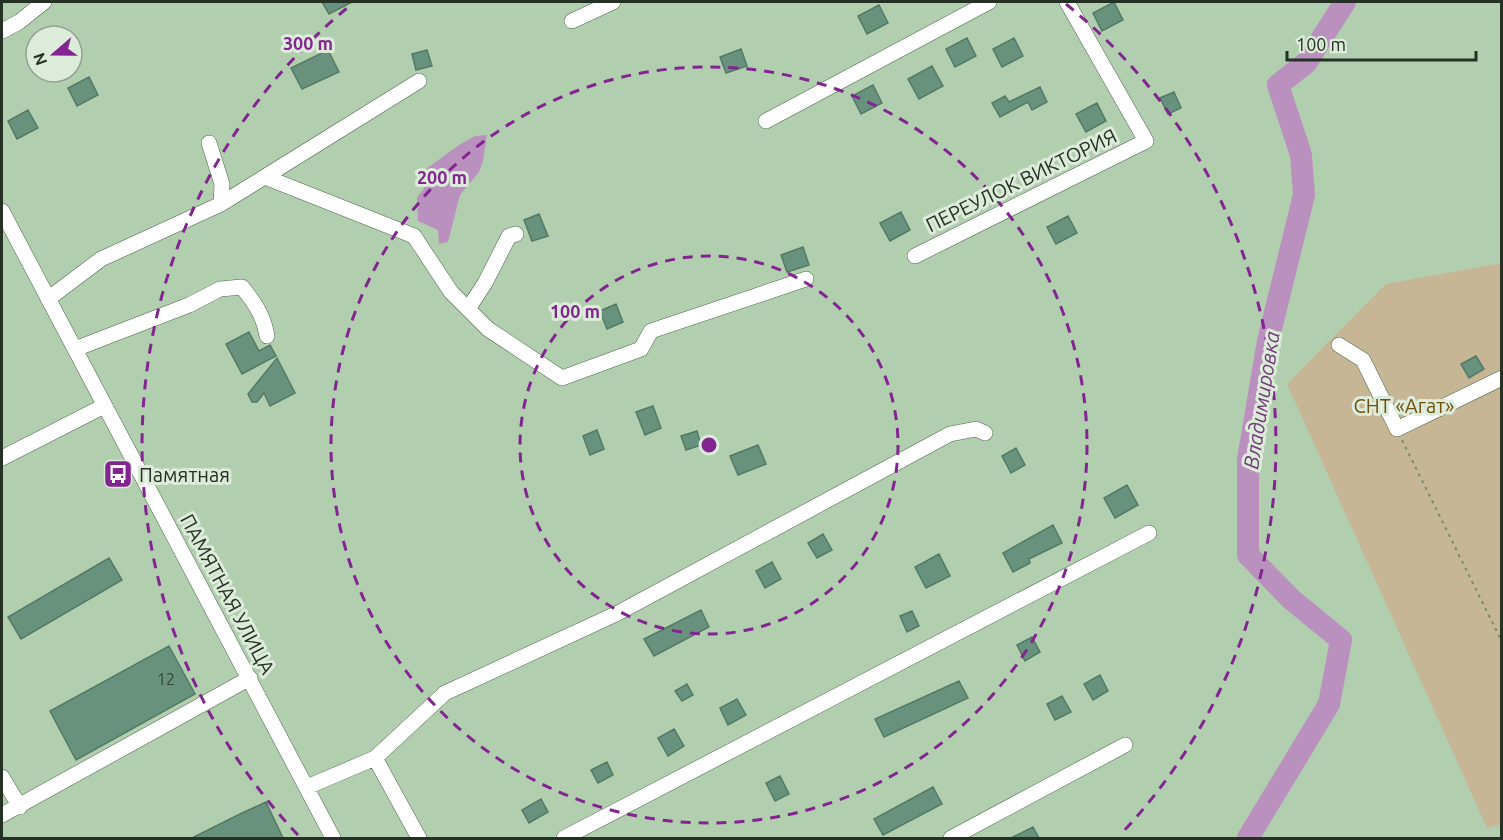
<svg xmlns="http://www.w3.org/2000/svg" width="1503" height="840" font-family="Ubuntu,sans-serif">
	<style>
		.green { fill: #c7b695 }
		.water { fill: #ba91be }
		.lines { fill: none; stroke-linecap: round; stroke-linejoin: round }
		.river { stroke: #ba91be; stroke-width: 22 }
		.building { fill: #69927e; stroke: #527a66; stroke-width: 1.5 }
		.minor-casing { stroke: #4c664a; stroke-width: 16 }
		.path { stroke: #758b73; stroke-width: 2; stroke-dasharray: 3 4.5; stroke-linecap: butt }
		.minor { stroke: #fff; stroke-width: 15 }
		.ring { fill: none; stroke: #832590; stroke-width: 3; stroke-dasharray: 10 8 }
		.labels { text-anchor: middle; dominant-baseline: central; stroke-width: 6; stroke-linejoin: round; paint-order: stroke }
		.number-label { font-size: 16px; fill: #36493a }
		.street-label { font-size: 20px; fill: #253124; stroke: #dcebda }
		.park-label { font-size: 20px; fill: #6e510c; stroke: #dcebda }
		.poi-label { font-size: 20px; fill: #253124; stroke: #dcebda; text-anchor: start }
		.water-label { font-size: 21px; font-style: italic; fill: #703c77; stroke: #dcebda }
		.centre { fill: #832590; stroke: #dcebda; stroke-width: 3 }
		.ring-label { font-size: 18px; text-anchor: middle; font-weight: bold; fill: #832590; stroke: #dcebda; stroke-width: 6; stroke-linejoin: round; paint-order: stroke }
	</style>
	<rect width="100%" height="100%" fill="#b1cfaf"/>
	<!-- green -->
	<path class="green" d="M1501,263v561l-14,4 -200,-444 99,-100z"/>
	<!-- water -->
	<path class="water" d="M487,135l-4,26 -4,11 -19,23 -12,47 -9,2 -1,-14 -20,-9 -1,-24 7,-8 -1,-10 -4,-5 40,-29 16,-9z"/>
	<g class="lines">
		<!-- river -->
		<path class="river" d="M1248,838l81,-134 12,-64 -50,-41 -43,-44v-96l20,-118 36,-146 -3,-40 -23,-70 28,-22 39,-61"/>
	</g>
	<!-- building -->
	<path class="building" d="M322,2h30l-23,12z
		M1114,2l9,18 -21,11 -9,-18z
		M879,5l9,18 -21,11 -9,-18z
		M967,38l9,18 -21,11 -9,-18z
		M1014,38l9,18 -21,11 -9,-18z
		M741,49l6,17 -21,7 -6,-16z
		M328,50l11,22 -37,17 -11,-21z
		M427,50l5,16 -16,4 -4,-16z
		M932,66l11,20 -24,13 -11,-20z
		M89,77l9,18 -21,11 -9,-18z
		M873,85l9,18 -21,11 -9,-18z
		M1040,87l7,15 -15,8 -4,-8 -28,15 -8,-14 13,-7 4,6z
		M1174,92l7,16 -13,6 -8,-16z
		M1097,103l9,18 -20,11 -10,-18z
		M28,110l10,18 -21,11 -9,-18z
		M901,212l9,18 -20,11 -10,-18z
		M539,214l9,22 -16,5 -8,-21z
		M1068,216l9,17 -21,11 -9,-17z
		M803,247l6,18 -22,7 -6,-17z
		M616,304l7,18 -16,7 -7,-18z
		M249,332l10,19 11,-6 6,11 -34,18 -16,-30z
		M1476,356l8,13 -15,9 -8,-14z
		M277,358l18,35 -25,13 -6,-13 -7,9h-5l-4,-8z
		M653,406l8,22 -16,7 -9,-23z
		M597,430l7,19 -14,6 -7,-19z
		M697,431l4,14 -15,5 -5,-14z
		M758,445l8,19 -28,11 -8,-19z
		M1016,448l9,17 -14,8 -9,-17z
		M1127,485l11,20 -23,13 -11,-20z
		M1053,525l9,18 -33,16 1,4 -17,9 -10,-19z
		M823,534l9,16 -15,8 -9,-15z
		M939,554l11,22 -24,12 -11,-21z
		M109,558l13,22 -101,59 -13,-22z
		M772,562l9,17 -16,9 -9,-17z
		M701,610l8,17 -55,29 -10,-17z
		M912,611l7,15 -12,6 -7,-16z
		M1032,637l8,15 -15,9 -8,-16z
		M169,646l26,48 -119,66 -26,-49z
		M1100,675l8,16 -15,9 -9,-16z
		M959,681l9,17 -84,39 -9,-18z
		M687,684l6,11 -11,6 -7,-10z
		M1062,696l9,16 -16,8 -8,-16z
		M737,699l9,16 -18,10 -8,-17z
		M674,729l10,17 -16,10 -10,-18z
		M607,762l6,13 -15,8 -7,-13z
		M780,776l9,18 -14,7 -9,-18z
		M933,787l9,17 -59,31 -9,-16z
		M541,799l7,13 -19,11 -7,-13z
		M266,802l17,36h-91l50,-25z
		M1033,827l6,11h-28z"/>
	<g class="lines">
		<!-- minor casing -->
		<g class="minor-casing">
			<path id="minor" d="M572,21l41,-19
				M2,31l17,-9 25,-20
				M766,121l223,-119
				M209,143l13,41 -1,20
				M265,177l149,59 37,56 37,37 74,49 79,-29 10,-18 155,-52
				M2,211l331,627
				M915,256l231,-115 -79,-139
				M48,299l53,-40 120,-55 198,-123
				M468,309l17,-26 24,-47 7,-2
				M1339,345l24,15 34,69 105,-51
				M75,349l114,-44 31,-16 22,-2c12,15 22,29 25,49
				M2,458l102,-52
				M375,758l44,80
				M2,777l18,30
				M307,787l68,-29 70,-65 173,-80 332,-179 26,-5 9,4
				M2,815l248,-137
				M564,838l585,-305
				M951,838l174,-93"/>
		</g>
		<!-- path -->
		<path class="path" d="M1402,440l100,202"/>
		<!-- minor -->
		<use href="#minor" class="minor"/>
	</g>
	<!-- distance rings -->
	<g class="ring">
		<circle cx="709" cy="445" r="189"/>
		<circle cx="709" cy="445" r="378"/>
		<path d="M298 835A567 567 0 0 1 352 4M1066 4A567 567 0 0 1 1120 835"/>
	</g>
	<!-- icons -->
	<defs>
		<g id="bus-square" transform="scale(1.5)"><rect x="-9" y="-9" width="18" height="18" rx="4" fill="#832590" stroke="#dcebda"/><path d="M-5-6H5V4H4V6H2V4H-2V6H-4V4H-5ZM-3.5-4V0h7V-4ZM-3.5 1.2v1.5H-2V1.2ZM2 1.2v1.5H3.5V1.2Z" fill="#fff"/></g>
	</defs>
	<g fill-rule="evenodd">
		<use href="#bus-square" x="118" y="474"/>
	</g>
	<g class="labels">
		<!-- number labels -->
		<g class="number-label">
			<text x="166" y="679">12</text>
		</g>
		<!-- street labels -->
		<g class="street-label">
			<text transform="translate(1021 180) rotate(-26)">ПЕРЕУЛОК ВИКТОРИЯ</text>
			<text transform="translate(228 594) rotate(62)">ПАМЯТНАЯ УЛИЦА</text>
		</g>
		<!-- park labels -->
		<g class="park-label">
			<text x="1404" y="405">СНТ «Агат»</text>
		</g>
		<!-- poi labels -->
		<g class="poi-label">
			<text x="139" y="474">Памятная</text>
		</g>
		<!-- water labels -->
		<g class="water-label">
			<text transform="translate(1261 400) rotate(-81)">Владимировка</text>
		</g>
	</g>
	<circle cx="709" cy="445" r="9" class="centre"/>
	<g class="ring-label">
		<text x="308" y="50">300 m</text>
		<text x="442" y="184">200 m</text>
		<text x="575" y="318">100 m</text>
	</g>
	<!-- border -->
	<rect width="1503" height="840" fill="none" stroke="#253124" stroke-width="6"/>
	<!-- north arrow -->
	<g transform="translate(54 54) rotate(250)"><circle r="28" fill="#dcebda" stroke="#93a191" stroke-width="1.5"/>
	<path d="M0-4.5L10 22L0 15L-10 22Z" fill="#832590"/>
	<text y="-9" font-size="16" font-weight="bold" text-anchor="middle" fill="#253124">N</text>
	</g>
	<!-- scale -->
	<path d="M1287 51v9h189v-9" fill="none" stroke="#253124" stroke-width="3"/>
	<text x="1296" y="51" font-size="18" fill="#253124" stroke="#dcebda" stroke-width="4.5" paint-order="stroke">100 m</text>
</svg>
